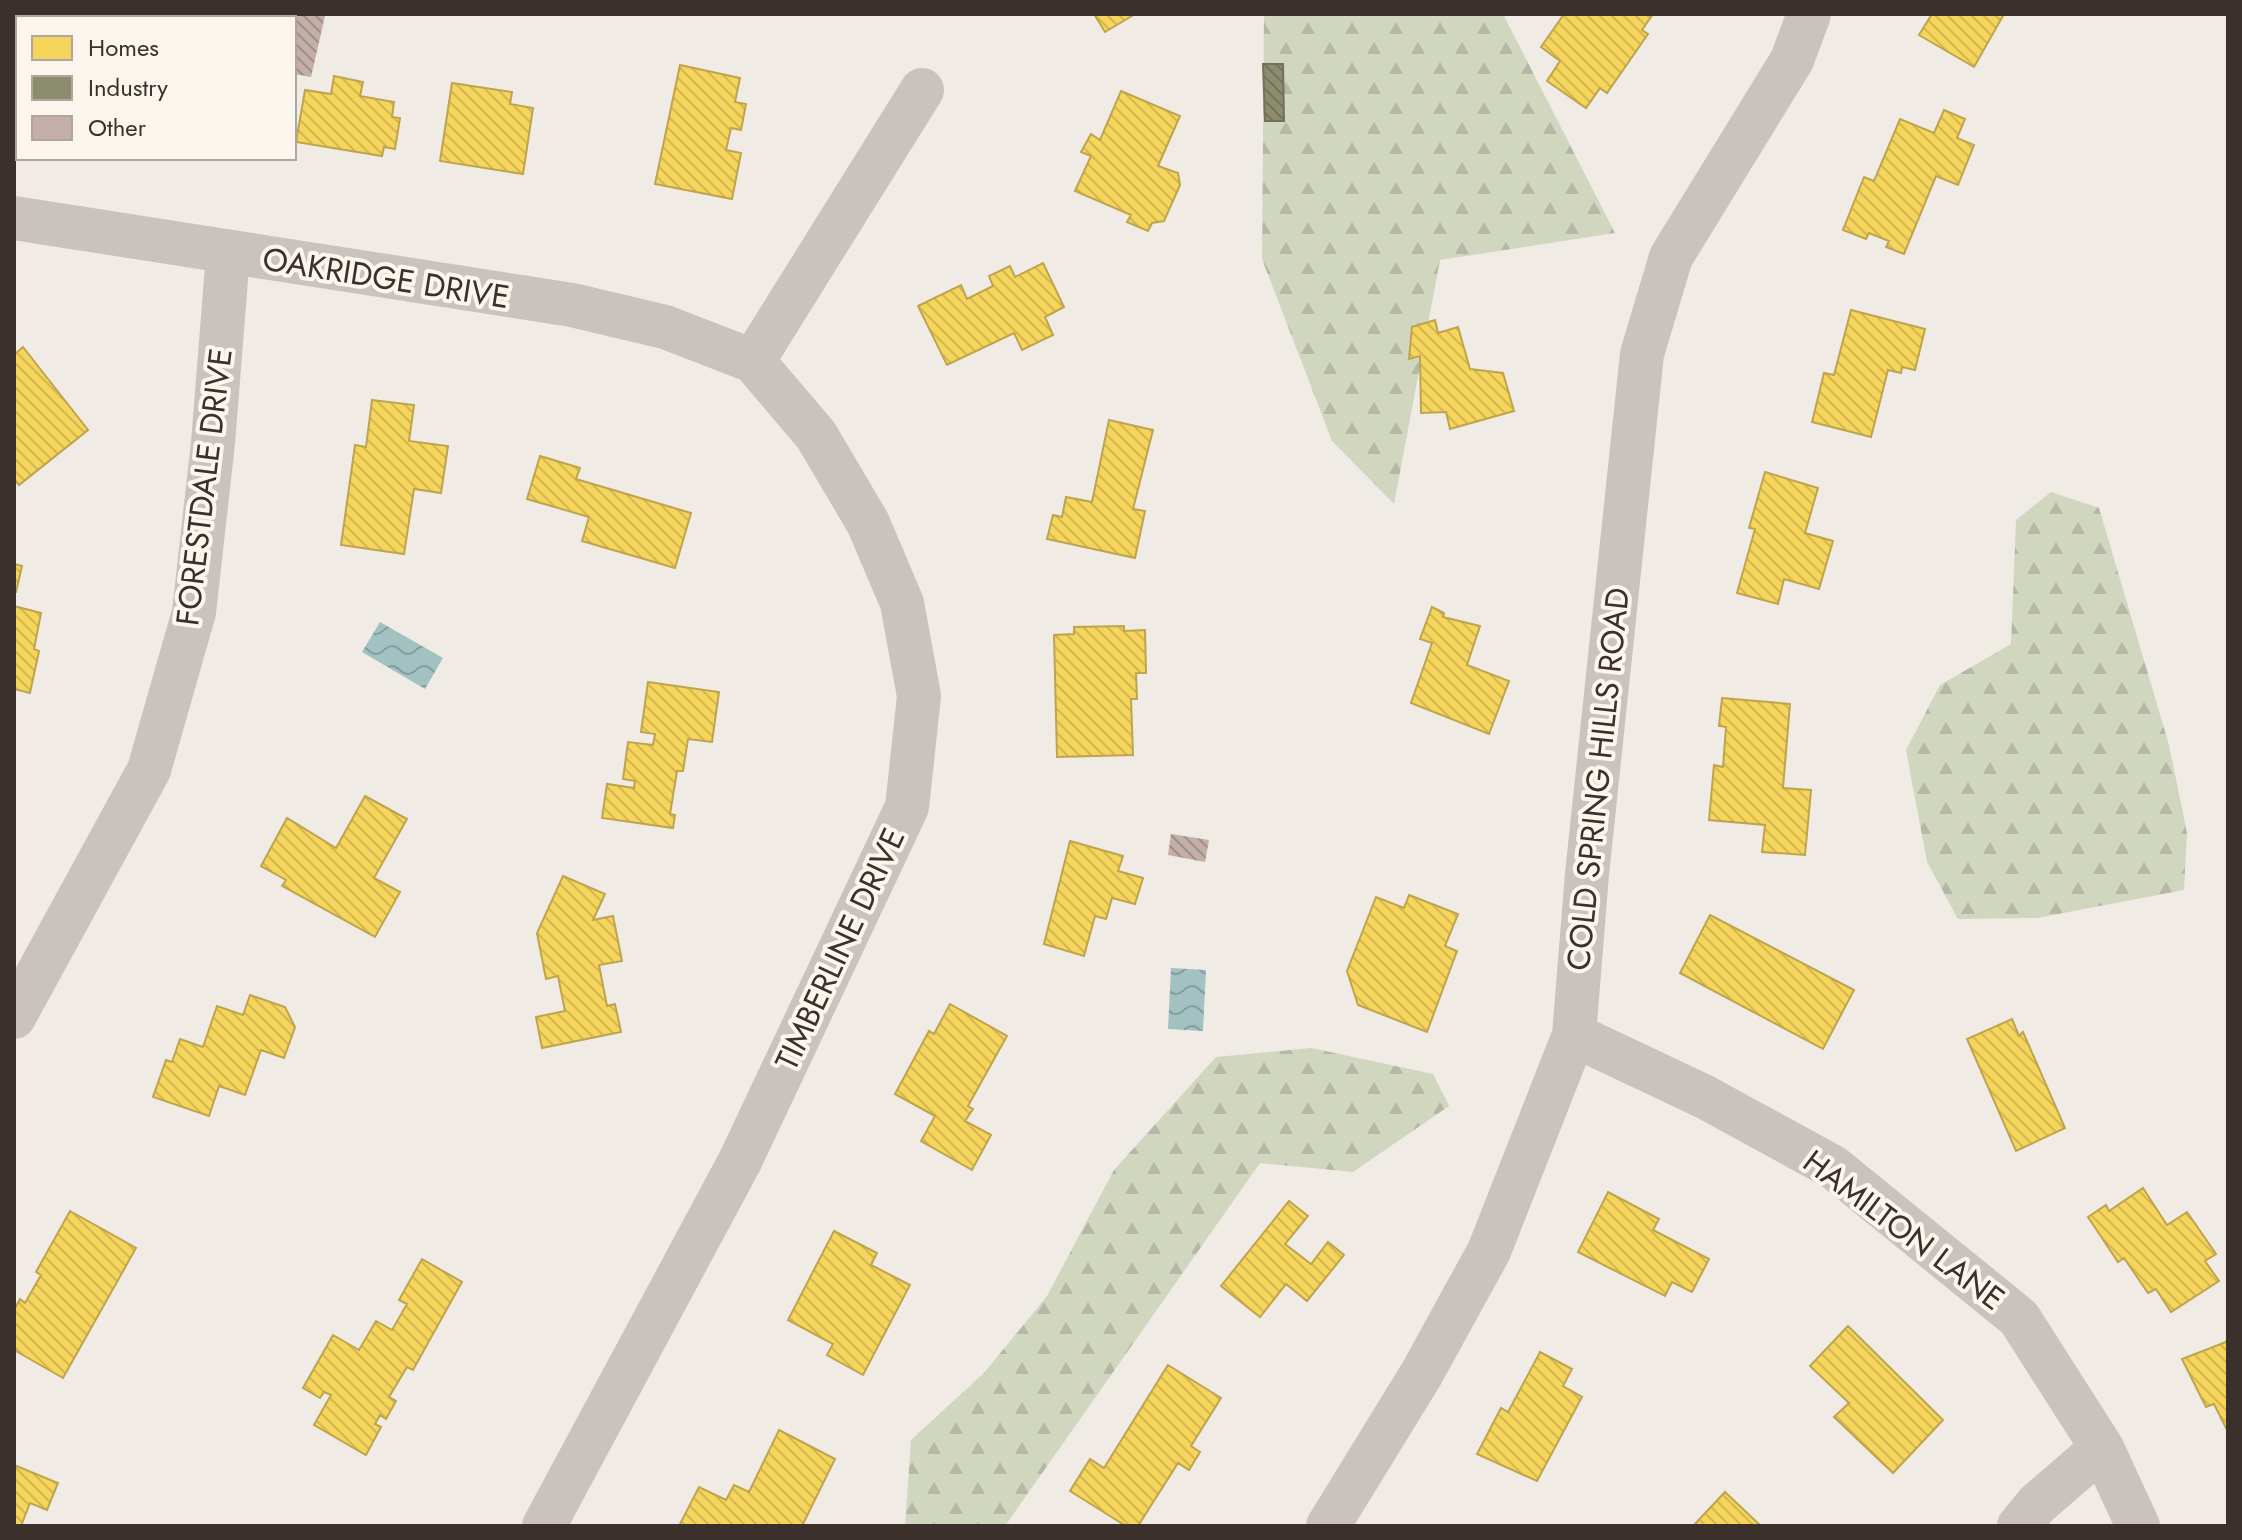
<svg xmlns="http://www.w3.org/2000/svg" width="2242" height="1540" font-family="Jost,sans-serif">
	<style>
		.forest { fill: url(#forest-firs) }
		.water { fill: url(#water-waves) }
		.homes { fill: url(#homes-back-hatch); stroke: #bea44d; stroke-width: 2 }
		.industry { fill: url(#industry-back-hatch); stroke: #74705a; stroke-width: 2 }
		.building { fill: url(#building-back-hatch) }
		.lines { fill: none; stroke-linecap: round; stroke-linejoin: round }
		.minor { stroke: #c9c3be; stroke-width: 44 }
		.labels { text-anchor: middle; dominant-baseline: central; stroke-width: 8; stroke-linejoin: round; paint-order: stroke }
		.street-label { font-size: 32px; fill: #3b302b; stroke: #fbf5ee }
	</style>
	<defs>
		<pattern id="forest-firs" width="22" height="20" patternUnits="userSpaceOnUse" patternTransform="scale(2)"><rect width="22" height="20" fill="#d1d6bf"/><path d="M5 1l3.5 6h-7zM16 11l3.5 6h-7z" fill="#b4b8a4"/></pattern>
		<pattern id="water-waves" width="16" height="10" patternUnits="userSpaceOnUse" patternTransform="scale(2)"><rect width="16" height="10" fill="#a1c2c1"/><path d="M0 5q4-4 8 0t8 0" fill="none" stroke="#849e9d"/></pattern>
		<pattern id="homes-back-hatch" width="6" height="6" patternUnits="userSpaceOnUse" patternTransform="scale(2)"><rect width="6" height="6" fill="#f6d55c"/><path d="M-1 5l2 2M0 0l6 6M5-1l2 2" fill="none" stroke="#d4b750"/></pattern>
		<pattern id="industry-back-hatch" width="6" height="6" patternUnits="userSpaceOnUse" patternTransform="scale(2)"><rect width="6" height="6" fill="#8c8c6e"/><path d="M-1 5l2 2M0 0l6 6M5-1l2 2" fill="none" stroke="#74735b"/></pattern>
		<pattern id="building-back-hatch" width="6" height="6" patternUnits="userSpaceOnUse" patternTransform="scale(2)"><rect width="6" height="6" fill="#c3afa7"/><path d="M-1 5l2 2M0 0l6 6M5-1l2 2" fill="none" stroke="#a08f88"/></pattern>
	</defs>
	<rect width="100%" height="100%" fill="#f0ebe5"/>
	<!-- forest -->
	<path class="forest" d="M1264,14h239l112,219 -175,27 -46,244 -62,-63 -70,-182z
		M2051,492l48,16 70,237 18,88 -3,57 -147,28 -79,1 -31,-57 -21,-112 34,-65 71,-41 5,-124z
		M1311,1048l122,26 16,32 -96,66 -93,-9 -255,363h-100l6,-86 73,-67 63,-77 67,-126 102,-113z"/>
	<!-- water -->
	<path class="water" d="M380,622l63,36 -18,31 -63,-37z
		M1171,968l35,2 -3,61 -35,-2z"/>
	<!-- homes -->
	<path class="homes" d="M1094,14h41l-30,18z
		M1564,14h89l-11,16 6,4 -41,59 -7,-5 -14,20 -39,-27 13,-20 -19,-14z
		M1932,14h72l-30,53 -55,-32z
		M680,65l60,13 -5,24 11,2 -5,26 -10,-2 -5,22 15,3 -9,46 -77,-15z
		M334,76l29,6 -3,14 34,6 -2,15 8,1 -5,31 -11,-2 -2,9 -86,-14 9,-52 26,4z
		M452,83l60,9 -2,12 23,4 -10,66 -83,-13z
		M1121,91l59,25 -22,50 20,7 2,12 -16,36 -12,2 -4,8 -21,-9 4,-7 -56,-24 16,-35 -10,-4 10,-18 9,6z
		M1944,110l21,9 -8,19 17,7 -16,40 -22,-9 -32,78 -18,-7 3,-6 -20,-8 -3,6 -23,-9 21,-53 10,4 26,-62 34,14z
		M1043,263l21,44 -19,10 8,18 -31,15 -8,-17 -67,32 -29,-59 43,-21 6,14 26,-13 -4,-10 21,-10 5,11z
		M1851,310l74,19 -10,41 -13,-3 -1,6 -13,-3 -17,67 -59,-15 12,-49 10,2z
		M1435,320l3,13 20,-6 12,42 33,4 11,38 -64,18 -4,-17 -25,1 -1,-57 -11,3 3,-32z
		M23,347l65,83 -69,55 -5,-6v-124z
		M372,400l42,5 -5,36 39,5 -7,47 -27,-4 -10,65 -63,-9 14,-100 11,2z
		M1109,420l44,10 -20,79 12,2 -10,47 -88,-19 6,-24 9,2 4,-20 26,5z
		M540,456l40,12 -4,11 115,34 -16,55 -93,-27 7,-24 -62,-18z
		M1765,472l53,16 -13,45 28,8 -14,48 -35,-10 -6,25 -41,-11 18,-64 -6,-1z
		M14,564l8,2 -6,26h-2z
		M14,606l27,7 -7,36 5,2 -9,42 -16,-4z
		M1432,607l12,6 -1,4 37,9 -13,39 42,16 -20,53 -78,-31 21,-60 -12,-4z
		M1124,626v5l21,-1 1,43h-10l1,26h-6l2,56 -76,2 -3,-122 20,-1v-7z
		M648,682l71,10 -7,50 -24,-3 -5,32h-6l-7,43 5,1 -2,13 -71,-10 5,-34 27,4 1,-7 -12,-2 5,-37 25,3 2,-11 -14,-2z
		M1722,698l68,6 -7,84 28,2 -6,65 -43,-3 3,-27 -56,-5 5,-55 9,2 3,-40 -7,-1z
		M365,796l42,23 -33,59 26,14 -25,45 -93,-51 4,-6 -25,-14 26,-48 49,30z
		M1070,841l53,15 -5,15 25,7 -8,26 -23,-6 -6,21 -11,-3 -11,40 -40,-12z
		M563,876l42,18 -12,26 20,-4 9,45 -23,4 8,41 8,-2 6,28 -79,16 -6,-31 29,-6 -7,-35 -12,3 -9,-46z
		M1409,895l49,19 -13,32 12,5 -30,81 -69,-27 -11,-34 29,-74 28,11z
		M1710,915l144,75 -31,59 -143,-76z
		M250,995l35,12 10,20 -11,31 -23,-8 -16,45 -26,-9 -10,30 -56,-19 13,-37 6,2 8,-23 23,8 14,-41 26,9z
		M950,1004l57,32 -39,70 5,3 -8,12 26,14 -19,35 -51,-29 14,-25 -40,-22 34,-63 5,3z
		M2012,1019l7,17 4,-4 42,96 -49,23 -49,-112z
		M2143,1188l24,37 20,-13 29,42 -11,7 14,20 -48,31 -15,-23 -8,4 -24,-35 -6,4 -30,-45 18,-12 3,6z
		M1608,1192l51,27 -6,11 56,29 -17,33 -20,-10 -7,14 -87,-44z
		M1289,1201l19,15 -23,28 26,20 17,-22 16,13 -37,46 -21,-17 -26,33 -39,-31z
		M70,1211l66,37 -73,130 -49,-28v-40l6,-11 5,4 16,-28 -5,-3z
		M834,1231l43,22 -6,12 39,20 -47,90 -36,-20 6,-11 -45,-24z
		M422,1259l40,23 -49,88 -6,-3 -18,30 7,4 -10,18 -6,-4 -5,9 6,3 -15,28 -52,-30 17,-30 -7,-3 -4,6 -17,-10 30,-53 26,15 17,-29 16,9 15,-26 -8,-4z
		M1848,1326l95,94 -50,53 -59,-56 15,-14 -39,-37z
		M2228,1336v96l-14,-28 -8,3 -24,-48 44,-17z
		M1540,1352l32,17 -9,17 19,11 -45,84 -60,-27 24,-46 7,4z
		M1168,1365l53,33 -30,48 9,6 -11,18 -11,-7 -40,63h-12l-56,-35 20,-32 14,9z
		M779,1430l56,29 -33,67h-123l20,-39 27,13 8,-15 15,7z
		M14,1465l44,18 -11,27 -17,-7 -9,23h-7z
		M1725,1492l36,34h-68z"/>
	<!-- industry -->
	<path class="industry" d="M1263,64h20l1,57h-19z"/>
	<!-- building -->
	<path class="building" d="M270,14l55,2 -14,61 -17,-3v-56h-25z
		M1171,834l38,6 -4,22 -37,-7z"/>
	<g class="lines">
		<!-- minor -->
		<path class="minor" d="M14,218l558,87 93,22 88,34 63,74 52,88 34,80 17,93 -12,111 -167,354 -196,365
			M753,361l169,-271
			M14,1017l135,-247 45,-158 19,-169 15,-189
			M1574,1035l131,62 128,70 186,151 83,130 36,78
			M1328,1526l94,-153 67,-122 85,-216 13,-161 55,-520 29,-97 121,-197 17,-46
			M2019,1526l18,-22 65,-56"/>
	</g>
	<g class="labels">
		<!-- street labels -->
		<g class="street-label">
			<text transform="translate(386 278) rotate(9)">OAKRIDGE DRIVE</text>
			<text transform="translate(204 487) rotate(-83)">FORESTDALE DRIVE</text>
			<text transform="translate(1598 779) rotate(-84)">COLD SPRING HILLS ROAD</text>
			<text transform="translate(840 949) rotate(-65)">TIMBERLINE DRIVE</text>
			<text transform="translate(1904 1230) rotate(37)">HAMILTON LANE</text>
		</g>
	</g>
	<!-- border -->
	<rect width="2242" height="1540" fill="none" stroke="#3b302b" stroke-width="32"/>
	<!-- legend -->
	<rect x="16" y="16" width="280" height="144" fill="#fbf5ee" stroke="#aea6a0" stroke-width="2"/>
	<rect x="32" y="36" width="40" height="24" fill="#f6d55c" stroke="#aea6a0" stroke-width="2"/>
	<text x="88" y="56" font-size="24" fill="#3b302b">Homes</text>
	<rect x="32" y="76" width="40" height="24" fill="#8c8c6e" stroke="#aea6a0" stroke-width="2"/>
	<text x="88" y="96" font-size="24" fill="#3b302b">Industry</text>
	<rect x="32" y="116" width="40" height="24" fill="#c3afa7" stroke="#aea6a0" stroke-width="2"/>
	<text x="88" y="136" font-size="24" fill="#3b302b">Other</text>
</svg>
